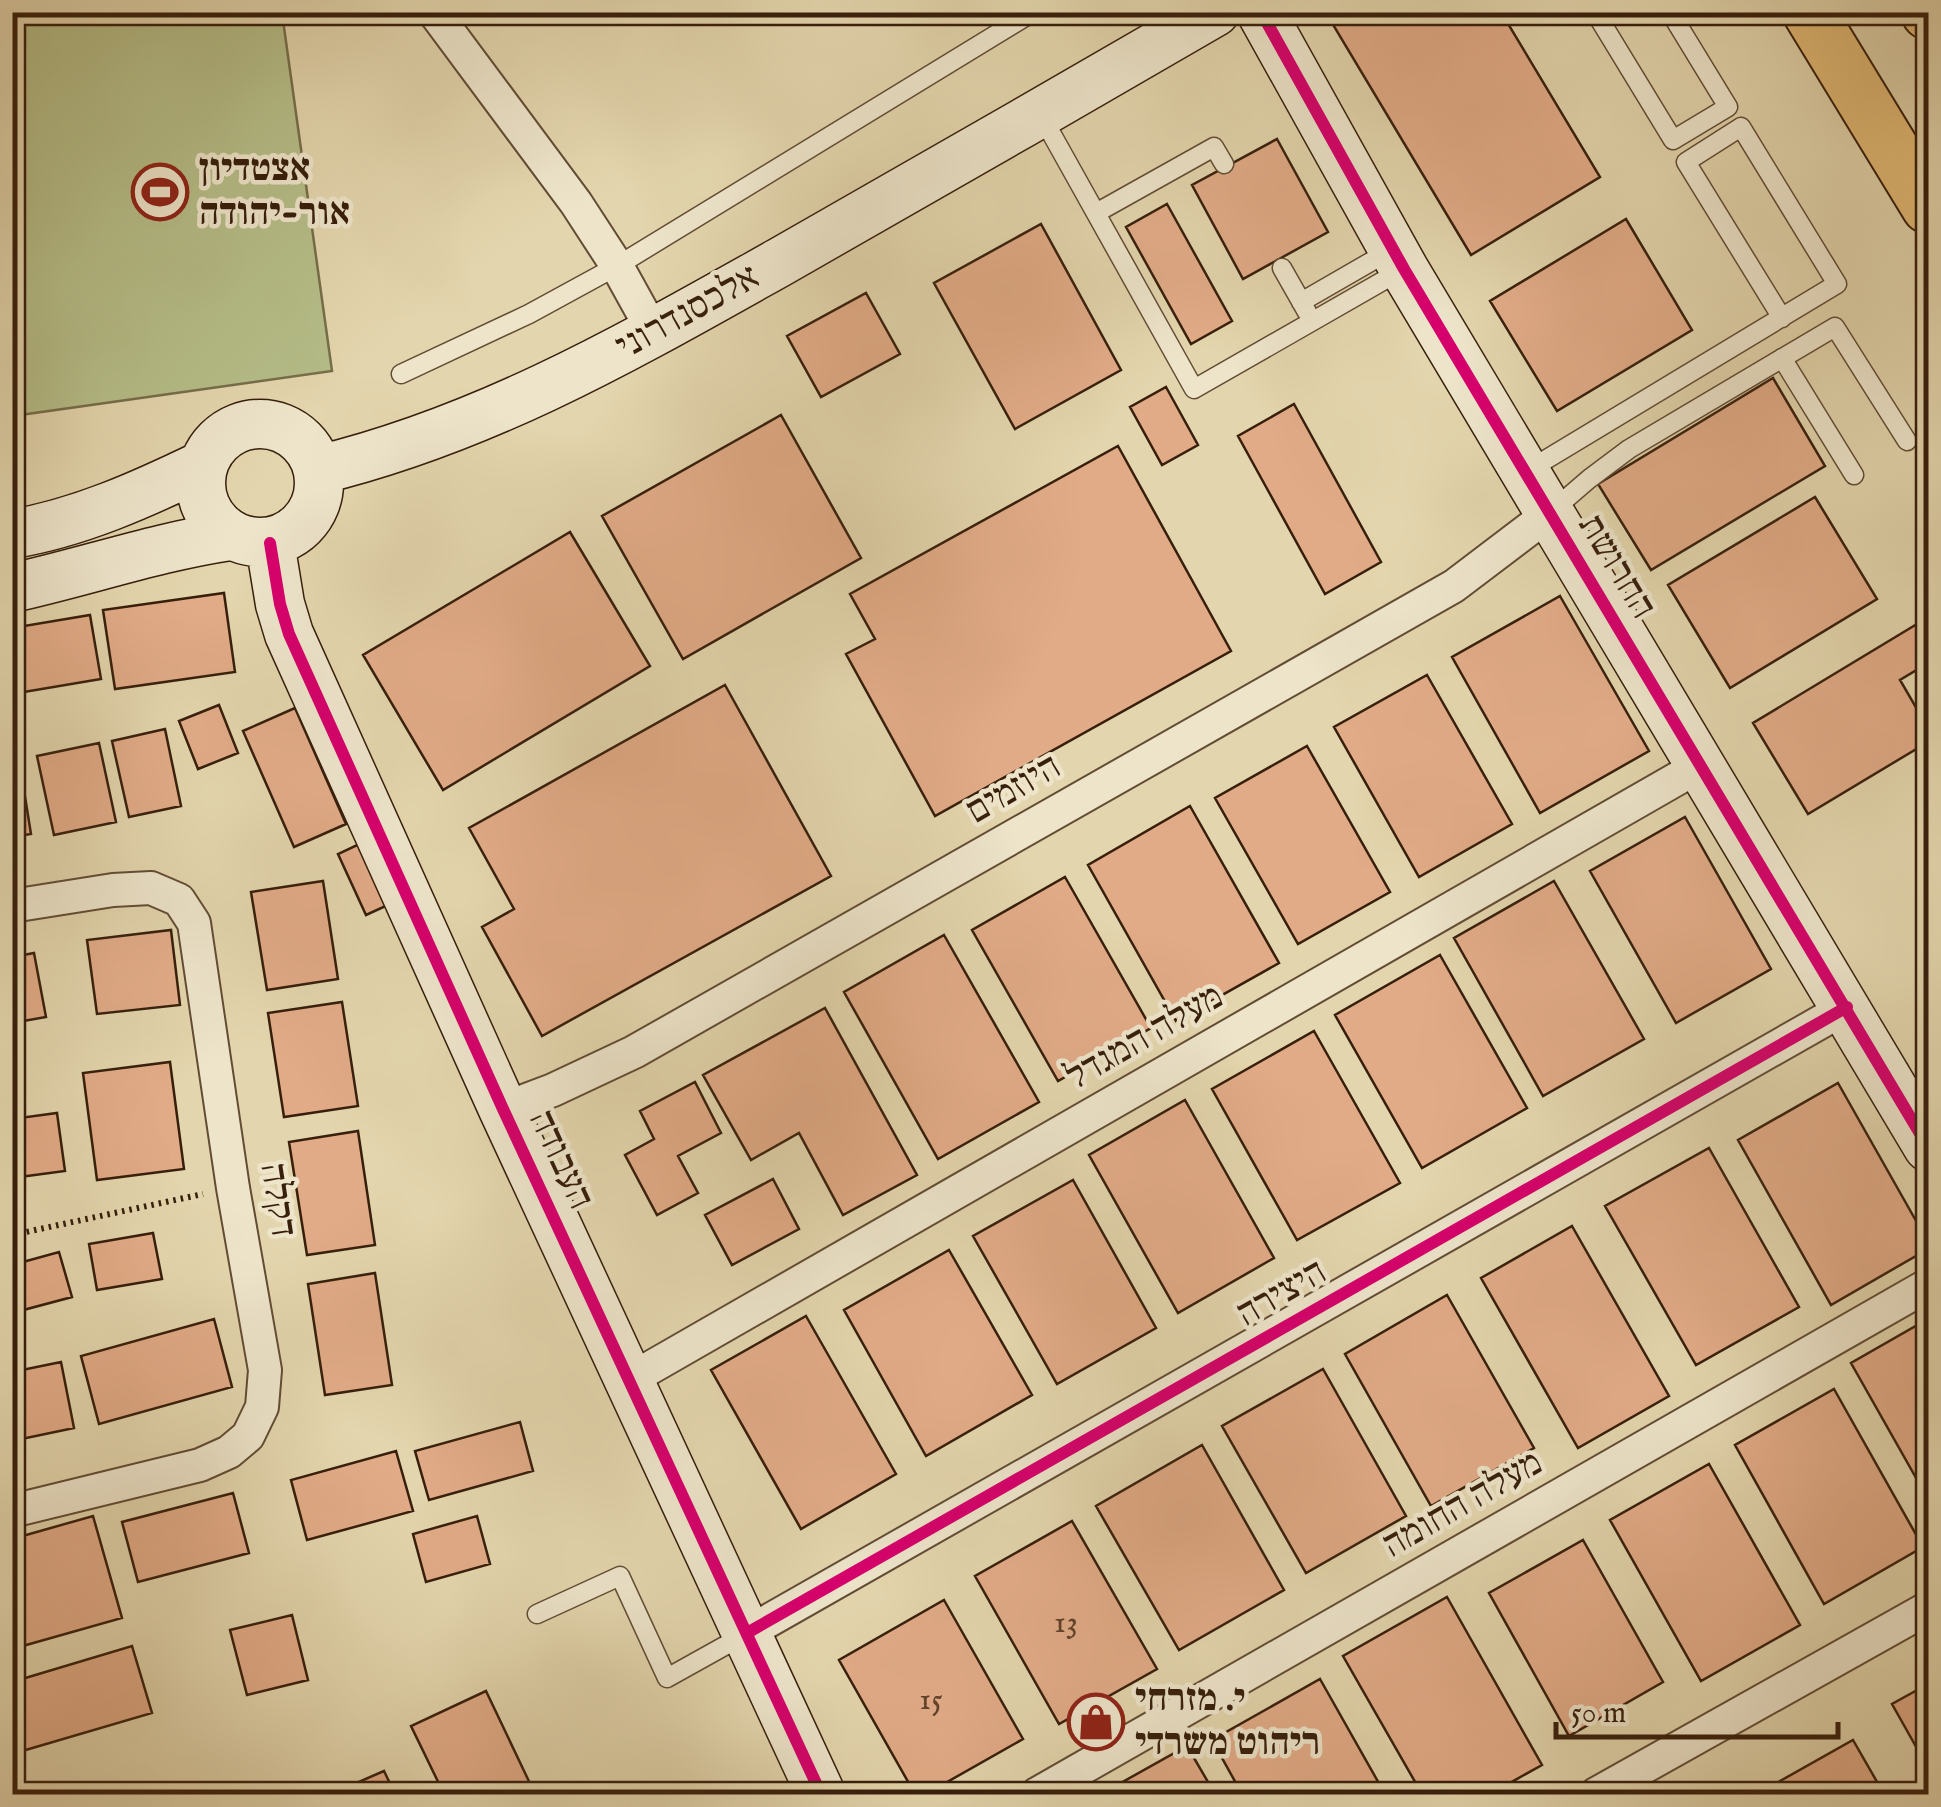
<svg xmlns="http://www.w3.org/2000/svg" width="1941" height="1807" font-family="'IM FELL English','Frank Ruhl Libre',serif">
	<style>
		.green { fill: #b5bd88; stroke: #766e4a; stroke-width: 2.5 }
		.building { fill: #e1ab87; stroke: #371f0c; stroke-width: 2.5 }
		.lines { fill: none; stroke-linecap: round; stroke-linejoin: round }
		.lane-casing { stroke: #624c34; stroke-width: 21 }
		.street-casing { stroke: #624c34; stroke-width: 36 }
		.secondary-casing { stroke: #371f0c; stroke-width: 51 }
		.primary-casing { stroke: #371f0c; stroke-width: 56 }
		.path { stroke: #371f0c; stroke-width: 6; stroke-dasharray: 2.5 5; stroke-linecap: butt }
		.lane { stroke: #ede4ca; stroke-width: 18 }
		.street { stroke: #ede4ca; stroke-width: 32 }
		.secondary { stroke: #ede4ca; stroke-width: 48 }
		.primary { stroke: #e2ba76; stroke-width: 52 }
		.cycleway-casing { stroke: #ede4ca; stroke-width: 19 }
		.cycleway { stroke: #d6006c; stroke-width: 12 }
		.labels { text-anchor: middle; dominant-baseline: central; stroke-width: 9; stroke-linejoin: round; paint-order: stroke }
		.number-label { font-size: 32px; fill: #62422b }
		.poi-label { font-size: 38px; font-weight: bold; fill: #371f0c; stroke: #ede4ca; text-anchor: start }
		.street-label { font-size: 38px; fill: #371f0c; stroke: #ede4ca }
	</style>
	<rect width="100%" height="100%" fill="#e3d5ad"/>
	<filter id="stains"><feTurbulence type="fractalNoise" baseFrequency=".002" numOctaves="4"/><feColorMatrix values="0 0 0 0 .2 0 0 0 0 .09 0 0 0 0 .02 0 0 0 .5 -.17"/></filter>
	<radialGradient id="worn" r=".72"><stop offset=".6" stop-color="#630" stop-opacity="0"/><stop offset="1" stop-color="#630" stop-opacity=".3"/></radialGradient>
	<!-- green -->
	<path class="green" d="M12,13h270l50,358 -319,45z"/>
	<!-- building -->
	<path class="building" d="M1338,12h163l99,165 -129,78 -142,-237z
		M1277,139l51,93 -85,47 -51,-94z
		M1167,204l65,117 -41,23 -65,-117z
		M1626,219l66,111 -135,81 -67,-110z
		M1041,224l80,146 -106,59 -81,-146z
		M866,293l34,61 -79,43 -34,-61z
		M1773,378l52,88 -174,104 -53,-86z
		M1166,387l32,58 -36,20 -32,-58z
		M1294,404l87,158 -56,32 -87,-158z
		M781,415l80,143 -178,101 -81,-143z
		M1118,446l113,205 -296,165 -89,-162 29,-15 -25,-45z
		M1815,497l62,102 -147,89 -62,-103z
		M570,532l80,134 -207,124 -80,-135z
		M224,593l11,79 -120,17 -12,-79z
		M1560,596l89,155 -109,62 -88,-156z
		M90,615l11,64 -89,15v-66z
		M1922,621l6,11v31l-28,17 28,48v14l-120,72 -55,-91z
		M1427,675l85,149 -93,53 -85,-150z
		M725,685l106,191 -289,160 -60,-109 32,-18 -45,-81z
		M219,705l19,48 -40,16 -19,-48z
		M295,708l51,116 -52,23 -51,-116z
		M165,729l16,77 -52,11 -17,-76z
		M99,743l17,79 -62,13 -17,-79z
		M1307,746l83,146 -92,52 -83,-146z
		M23,784l8,50 -19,3v-51z
		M1190,806l89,157 -103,58 -88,-156z
		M1685,817l86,152 -95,54 -86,-152z
		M370,839l29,61 -33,15 -28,-61z
		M1065,877l86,151 -93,53 -86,-151z
		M323,881l15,98 -71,11 -16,-98z
		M1554,881l90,158 -101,57 -89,-158z
		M171,930l9,75 -83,9 -10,-74z
		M944,935l95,167 -101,57 -94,-167z
		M34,953l12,64 -34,6v-66z
		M1440,955l87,153 -105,60 -87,-153z
		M342,1002l16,104 -74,11 -16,-104z
		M825,1008l92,167 -74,40 -44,-82 -48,27 -48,-85z
		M1314,1031l86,152 -103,57 -85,-151z
		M170,1062l14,107 -87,11 -14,-107z
		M695,1082l26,51 -43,23 20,37 -41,22 -32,-60 29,-16 -14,-28z
		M1838,1083l90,159v7l-97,56 -93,-165z
		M1185,1100l89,158 -96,55 -89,-158z
		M57,1113l8,58 -53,7v-59z
		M358,1131l17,114 -68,10 -18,-113z
		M1709,1148l90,159 -103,58 -91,-159z
		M773,1179l26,50 -67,36 -27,-50z
		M1073,1180l83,148 -99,56 -84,-148z
		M1572,1226l97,170 -91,52 -97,-170z
		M153,1233l9,46 -65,11 -8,-46z
		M949,1250l83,145 -106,61 -82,-146z
		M59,1252l13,45 -60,16v-48z
		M375,1273l17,112 -67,10 -17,-111z
		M1447,1295l87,153 -103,58 -86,-152z
		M806,1316l90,158 -95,55 -90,-159z
		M214,1319l18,68 -133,37 -18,-68z
		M1928,1319v180l-77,-136z
		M61,1362l13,66 -62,13v-69z
		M1323,1369l83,147 -100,57 -84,-147z
		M1834,1389l89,158 -99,57 -89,-159z
		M520,1422l13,49 -104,29 -14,-49z
		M1202,1445l82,145 -105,60 -83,-144z
		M396,1451l17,60 -106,29 -16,-60z
		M1709,1464l91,161 -99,56 -91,-161z
		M233,1493l16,60 -111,29 -16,-60z
		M93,1516l29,102 -110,31v-110z
		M477,1516l13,48 -64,18 -13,-48z
		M1072,1521l85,148 -98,55 -84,-148z
		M1583,1540l80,142 -94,54 -80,-143z
		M1447,1597l95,168 -52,29h-68l-79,-138z
		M944,1600l79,139 -97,55h-11l-76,-134z
		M292,1615l16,65 -61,15 -17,-65z
		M132,1646l20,67 -140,41v-72z
		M1320,1679l65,115h-143l-30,-54z
		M1928,1684v84l-36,-64z
		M486,1691l49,103h-91l-33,-68z
		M1853,1740l31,54h-127z
		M1187,1746l28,48h-114z
		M384,1771l11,23h-64z"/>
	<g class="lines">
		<!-- lane casing -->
		<g class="lane-casing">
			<path id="lane" d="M1595,12l78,128 55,-33 -58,-95
				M1041,115l153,274 208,-119
				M1096,213l118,-66 10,17
				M1282,268l25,44
				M1301,302l92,-53
				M1782,358l72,117
				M401,374l128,-60 88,-48 416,-254
				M1527,471l310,-187 -96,-157 -55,35 96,156
				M1553,510l36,-31 40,-30 206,-122 72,114
				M537,1614l83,-38 47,102 79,-44"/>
		</g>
		<!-- street casing -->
		<g class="street-casing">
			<path id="street" d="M434,12l142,191 41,63 37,67
				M12,906l101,-16 38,-2 28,12 15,23 39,265 32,182 -3,37 -14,29 -19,16 -29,13 -188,46
				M503,1109l50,-19 81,-38 820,-466 95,-72
				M629,1380l1072,-615
				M747,1633l1100,-626
				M1037,1794l891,-509
				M1596,1794l332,-186"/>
		</g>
		<!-- secondary casing -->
		<g class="secondary-casing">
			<path id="secondary" d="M1261,12l143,257 524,878
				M201 483a59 59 0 1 1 118 0a59 59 0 1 1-118 0Z
				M318,470c169,-41 312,-124 462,-208 146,-83 290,-166 435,-250
				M12,534c67,-11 131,-40 191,-69
				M270,543l10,61 9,30 214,475 318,685
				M12,588c73,-16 144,-41 218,-52"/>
		</g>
		<!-- primary casing -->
		<g class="primary-casing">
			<path id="primary" d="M1809,12l119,195
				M1928,12v1"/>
		</g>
		<!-- path -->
		<path class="path" d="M12,1235l191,-41"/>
		<!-- lane -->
		<use href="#lane" class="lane"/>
		<!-- street -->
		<use href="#street" class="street"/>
		<!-- secondary -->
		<use href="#secondary" class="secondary"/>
		<!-- primary -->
		<use href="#primary" class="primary"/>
		<!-- cycleway casing -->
		<g class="cycleway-casing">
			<path id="cycleway" d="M1261,12l143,257 524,878
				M270,543l10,61 9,30 214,475 318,685
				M747,1633l1100,-626"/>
		</g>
		<!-- cycleway -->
		<use href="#cycleway" class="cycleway"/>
	</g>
	<!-- icons -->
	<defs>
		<g id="stadium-ring" transform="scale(2.875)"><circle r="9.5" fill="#ede4ca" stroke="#8f2418" stroke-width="1.5"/><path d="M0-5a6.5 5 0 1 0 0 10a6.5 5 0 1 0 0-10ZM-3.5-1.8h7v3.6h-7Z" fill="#8f2418"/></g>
		<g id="shop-ring" transform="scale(2.875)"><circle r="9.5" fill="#ede4ca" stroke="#8f2418" stroke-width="1.5"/><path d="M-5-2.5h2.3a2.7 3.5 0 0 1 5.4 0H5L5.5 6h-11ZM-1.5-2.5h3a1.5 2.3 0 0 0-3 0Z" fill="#8f2418"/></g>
	</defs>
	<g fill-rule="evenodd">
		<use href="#stadium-ring" x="160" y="192"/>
		<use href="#shop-ring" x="1096" y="1722"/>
	</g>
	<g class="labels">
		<!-- number labels -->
		<g class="number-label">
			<text x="1066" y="1623">13</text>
			<text x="931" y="1700">15</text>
		</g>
		<!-- poi labels -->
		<g class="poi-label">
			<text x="199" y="170">אצטדיון<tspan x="199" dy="44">אור-יהודה</tspan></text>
			<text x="1135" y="1700">י. מזרחי<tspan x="1135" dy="44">ריהוט משרדי</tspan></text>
		</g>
		<!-- street labels -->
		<g class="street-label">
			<text transform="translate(688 313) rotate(-29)">אלכסנדרוני</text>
			<text transform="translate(1616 567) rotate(59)">החרושת</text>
			<text transform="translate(1014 790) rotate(-30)">היוזמים</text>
			<text transform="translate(1145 1038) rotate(-30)">מעלה המגדל</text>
			<text transform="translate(560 1160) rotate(65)">העבודה</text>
			<text transform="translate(277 1200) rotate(81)">דקלה</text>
			<text transform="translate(1282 1294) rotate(-30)">היצירה</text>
			<text transform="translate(1463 1505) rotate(-30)">מעלה החומה</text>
		</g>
	</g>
	<!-- margin -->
	<rect width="1941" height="1807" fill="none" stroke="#e3d5ad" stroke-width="50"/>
	<rect x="15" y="15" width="1911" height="1777" fill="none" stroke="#371f0c" stroke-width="5"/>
	<rect x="25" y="25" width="1891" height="1757" fill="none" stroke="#371f0c" stroke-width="2.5"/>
	<!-- scale -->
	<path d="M1556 1722v15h282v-15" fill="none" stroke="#371f0c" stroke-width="5"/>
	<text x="1571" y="1722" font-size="30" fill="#371f0c" stroke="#ede4ca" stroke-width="8" paint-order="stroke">50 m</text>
	<rect width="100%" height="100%" filter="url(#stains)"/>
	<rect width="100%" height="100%" fill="url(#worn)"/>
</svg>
